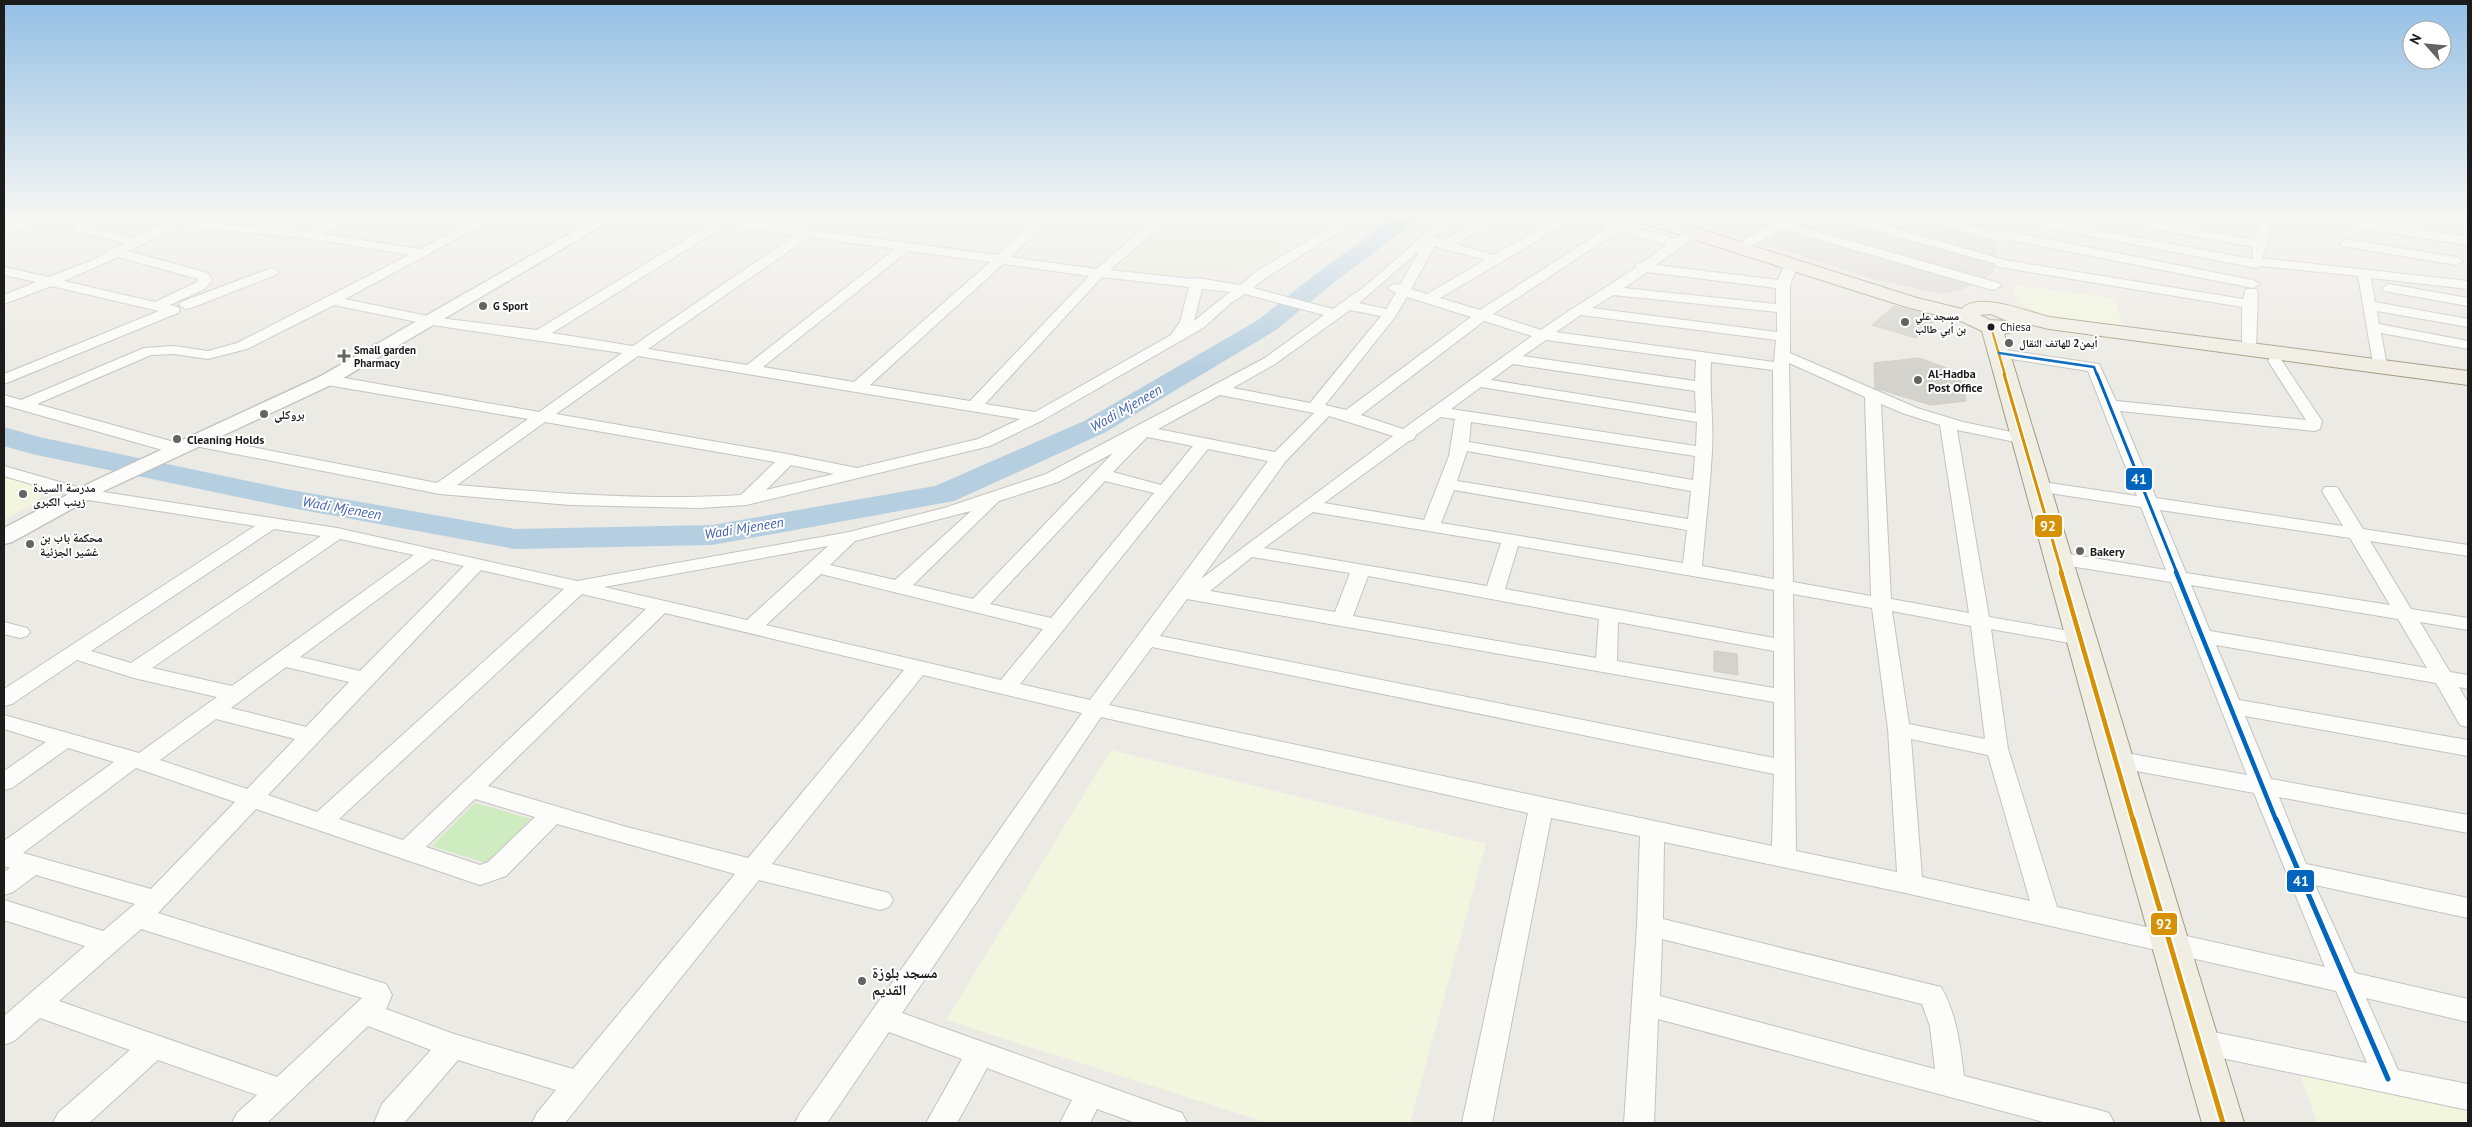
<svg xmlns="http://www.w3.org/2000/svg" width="2472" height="1127" font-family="'PT Sans','Noto Naskh Arabic',sans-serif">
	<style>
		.residential { fill: #dad9d6 }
		.education { fill: #f2f6de }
		.farmland { fill: #e7ecd6 }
		.grass { fill: #cfebc0 }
		.parking { fill: #d9d9d6 }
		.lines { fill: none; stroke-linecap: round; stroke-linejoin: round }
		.river { fill: #b5cfe0; fill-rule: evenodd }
		.building { fill: #d4d2cc; stroke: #ceccc5 }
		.minor-casing { stroke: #c3c3c0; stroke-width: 2 }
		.tertiary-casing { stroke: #c3c3c0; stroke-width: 3 }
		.primary-casing { stroke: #a19c81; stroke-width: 2 }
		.minor { fill: #fcfcfb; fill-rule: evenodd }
		.tertiary { fill: #fcfcfb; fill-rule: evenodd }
		.primary { fill: #f0ede3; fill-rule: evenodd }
		.bus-1-far3-casing { stroke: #fff; stroke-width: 5 }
		.bus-1-far2-casing { stroke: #fff; stroke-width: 6 }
		.bus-1-far1-casing { stroke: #fff; stroke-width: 8 }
		.bus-1-casing { stroke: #fff; stroke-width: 9 }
		.bus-2-far3-casing { stroke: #fff; stroke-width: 5 }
		.bus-2-far2-casing { stroke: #fff; stroke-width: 6 }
		.bus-2-far1-casing { stroke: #fff; stroke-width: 8 }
		.bus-2-casing { stroke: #fff; stroke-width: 9 }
		.bus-1-far3 { stroke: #d69104; stroke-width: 2.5 }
		.bus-1-far2 { stroke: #d69104; stroke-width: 3 }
		.bus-1-far1 { stroke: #d69104; stroke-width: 4.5 }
		.bus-1 { stroke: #d69104; stroke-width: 5 }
		.bus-2-far3 { stroke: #0065bd; stroke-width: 2.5 }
		.bus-2-far2 { stroke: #0065bd; stroke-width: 3 }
		.bus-2-far1 { stroke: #0065bd; stroke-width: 4.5 }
		.bus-2 { stroke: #0065bd; stroke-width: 5 }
		.poi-dot { fill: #646462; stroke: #fff; stroke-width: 2 }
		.bus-dot { fill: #1c1c1c; stroke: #fff; stroke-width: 2 }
		.labels { text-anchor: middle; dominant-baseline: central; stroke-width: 4; stroke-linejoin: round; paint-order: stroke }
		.far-poi-label { font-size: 11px; font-weight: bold; fill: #1c1c1c; stroke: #fff; text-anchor: start }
		.bus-label { font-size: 11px; fill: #1c1c1c; stroke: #fff; text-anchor: start }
		.poi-label { font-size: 12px; font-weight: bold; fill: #1c1c1c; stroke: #fff; text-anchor: start }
		.water-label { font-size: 14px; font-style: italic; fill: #4464af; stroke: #fff }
		.near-poi-label { font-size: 15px; font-weight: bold; fill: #1c1c1c; stroke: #fff; text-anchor: start }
		.line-badge { stroke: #fff; stroke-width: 2 }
		.badge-label { font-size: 14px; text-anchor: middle; font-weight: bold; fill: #fff }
	</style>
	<rect width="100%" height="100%" fill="#ebeae4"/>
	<!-- residential -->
	<path class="residential" d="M1674,215h327l-3,6 -4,52 -33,17 -20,4 -63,-14z"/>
	<!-- education -->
	<path class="education" d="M2013,285l101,13 10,28 -80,-11 -27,-13z
		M4,476l41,10 -6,15 -35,19z
		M1111,750l375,94 -76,279h-142l-322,-103z
		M2299,1071l169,39v13h-151z"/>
	<!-- farmland -->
	<path class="farmland" d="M1176,215h148l7,1 -75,49 -46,8 -44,2 -49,-6z"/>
	<!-- grass -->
	<path class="grass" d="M475,803l56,16 -45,44 -54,-17z"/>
	<!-- parking -->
	<path class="parking" d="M1372,215h22l-25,18 -19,-2z
		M1984,224l12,3 -8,30 -35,-10z"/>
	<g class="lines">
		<!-- river -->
		<path class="river" d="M1398,215h26l-87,65 -61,50 -172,103 -150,68 -242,44 -197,4 -229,-42 -254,-53 -28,-8v-19l35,10 247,52 229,40 197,-4 223,-39 149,-65 174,-101 63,-50z"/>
	</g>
	<!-- building -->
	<path class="building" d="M1894,306l31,8 -1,1 13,4 -21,19 -44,-13z
		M1919,358l41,15 6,28 -35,4 -56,-17 -1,-25z
		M1714,651l23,3 1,21 -24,-4z"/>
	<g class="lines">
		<!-- minor casing -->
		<g class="minor-casing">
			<path id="minor" d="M41,215h18l-55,22v-8z
				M96,215h17l-23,12 43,11 29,-14 -32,-6 -2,-3h27l68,9 88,7c16,-12 34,-16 54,-16l-42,19 97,15 65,-34h16l-156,84 87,18 105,13 174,-106 -38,-5 -6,-4h35l295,40 45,-40h14l-45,42 85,12 63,-54h14l-63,55 82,9 5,-1 43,7 17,-14 94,-56h15l-99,62 -14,11 80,21 32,-23 82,-71h14l-27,22 10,3 46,-25h15l-49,29 38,11 69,-40h30l82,24 13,-9h8l2,3 -2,3 -40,29 122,15 8,-18h10l2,3 -8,20v68l127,55 46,14 68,14 2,3 -2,3 -6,2 -68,-14 32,187 92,16 7,1 3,5 -3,5 -7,1 -90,-16 17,120 49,158 268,60 -71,-174 -139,-26 -8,-2 -3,-6 3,-6 8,-2 132,24 -76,-193 -114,-18 -7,-2 -2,-4 2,-4 7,-2 109,18 -25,-63 -105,-16 -6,-1 -3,-4 3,-4 6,-1 101,15 -49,-125 -89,-14 -7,-4 7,-4 100,15 17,37 190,19 -38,-59 2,-3h10l42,63 -2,8 -6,2 -194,-20 36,87 187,28 -21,-35 3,-4h12l26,42 105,16v11l-98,-15 41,68 57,9v12l-48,-8 30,50 18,3v14l-9,-2 9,16v24l-8,-2 -24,-42 -220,-38 23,55 229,40v16l-223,-40 26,63 197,36v18l-189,-36 27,67 162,34v20l-153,-33 40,88 113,26v23l-102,-24 32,72 70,14v26l-270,-57 -10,-3 -4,-9 4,-9 10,-3 169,34 -31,-72 -426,-97 -246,-52 -1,77 278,68c16,28 19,58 23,89l135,34 10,3 5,10h-67l-389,-104 -4,104h-30l13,-197 3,-90 -89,-18 -59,305h-30l66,-310 -427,-96 -199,296 280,100 5,10h-51l-39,-14 -7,14h-30l12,-23 -85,-32 -30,55h-31l36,-64 -73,-27 -62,91h-32l5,-10 282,-400 -159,-38 -151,189 117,29 4,7 -4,7 -9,3 -121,-30 -194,243h-33l5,-10 19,-23 -98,-30 -54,63h-30l8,-19 49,-54 -63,-24 -101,97h-35l5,-10 20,-18 -99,-35 -69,63h-36l5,-10 72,-63 -90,-32 -26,23 -10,4v-29l81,-70 -81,-26v-20l99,31 32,-27 -99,-29 -23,17 -9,3v-23l6,-4 -6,-2v-25l110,-79 -46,-14 -56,40 -8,2v-19l42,-29 -42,-13v-14l135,38 78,-56 -83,-19 -57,-18 -65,44 -8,2v-17l251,-163 -173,-27 -78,-23v-10l80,23 253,39 240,53 272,-49 95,-24 102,-34 219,-116 59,-43 -79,-21 -14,9 -28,25 -160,92 -53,26 -244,59 -47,3 -129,-3 -130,-11 -245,-48 -6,-2 -2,-3 2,-3 6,-2 242,47 91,-64 -201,-34 -5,-2 -3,-3 3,-3 5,-2 212,37 83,-59 -190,-28 -98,-20 -87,44 -39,10 -34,-5 -23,1 -114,49 148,41 2,4 -2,4h-12l-169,-48v-10l17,5 123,-52 30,-2 34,5 29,-8 172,-88 -102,-17 -133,-12 -7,7 -39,18 80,22 4,7 -7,9 -35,16 8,2 2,3 -2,3 -174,71v-10l155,-63 -108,-25 -47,18v-9l32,-13 -32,-7v-8l45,10 41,-16 34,-18 -50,-12 -2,-3zM1576,218l32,9 -128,83 -40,-12zM725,226l70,9 -162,111 -81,-13zM1619,231l48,14 -26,18 -5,1 -1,4c-31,21 -63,40 -94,62l-48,-16zM809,237l86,12 -148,116 -99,-16zM1435,246l5,2 45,12 -58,34 -16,-5zM1420,250l-20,35 -6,-1 -7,4 9,5 -10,16 -27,-6zM908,251l82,11 -136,120 -91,-15zM118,257l80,22v1l-3,3 -40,19 -91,-21zM1003,264l86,12 -119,125 -100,-16zM1647,272l129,16v16l-152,-16zM1102,277l87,10 -9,35 -9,13 -136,77 -50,-8zM1202,289l28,3 -36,29zM1613,295l164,17v20l-185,-24zM1407,297l64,20 -125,93 -21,-5 70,-88zM1350,310l31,6 -71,87 -77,-15 42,-24zM1581,315l195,25 -2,22 -218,-30zM1484,321l48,15 -129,93 -42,-14zM1546,340l150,20 -1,21 -172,-25zM638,356l382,63 -42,20 -121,29 -70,-14 -231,-40zM1711,362l62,8 1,209 -72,-13c3,-38 8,-76 10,-115 2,-30 -3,-59 -1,-89zM1789,363l76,34 6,199 -78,-14zM1513,364l182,27 1,22 -205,-33zM1481,387l216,35 -1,24 -245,-37zM1220,395l94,18 -39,39 -117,-23zM1881,404l24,10 35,11 29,188 -78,-14zM1329,416l64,20 -192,143 84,-117zM1441,417l14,2 -6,37 -25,64 -100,-17 85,-62 5,-2 2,-4zM545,422l230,40 -34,33c-95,6 -190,-2 -284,-10zM1471,422l224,34 -2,24 -224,-38zM1147,437l46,9 -32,39 -48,-13zM1208,449l60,12 -178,239 -70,-16zM1467,451l224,40 -3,28 -231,-38zM1113,453l-140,146 -60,-14 86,-84 59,-19zM791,465l43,9 -68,16zM1105,481l49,12 -103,125 -61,-14zM1454,490l233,40 -4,33 -242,-40zM2160,510l190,28 40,67 -204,-32zM971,511l-76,69 -65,-15 25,-24zM1313,512l188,31 -14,43 -223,-38zM274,529l47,7 -190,127 -40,-12zM340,539l74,16 -182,131 -80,-18zM828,546l-81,74 -143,-33zM1518,546l256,44v48l-269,-49zM1252,557l98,16 -15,39 -125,-21zM432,559l32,7 -104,105 -60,-14zM481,570l83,19 -247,223 -49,-17zM821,574l222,55 -42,51 -235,-55zM1368,576l231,43 -3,39 -243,-42zM2191,585l207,34 29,49 -217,-37zM582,594l64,15 -243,231 -64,-21zM1793,594l79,14 16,121 9,143 -101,-21zM1187,599l587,103v56l-614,-122zM1892,611l79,15 14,113 -76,-15zM665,613l239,57 -156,188 -125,-32 -135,-40zM1618,622l156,29v37l-157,-27zM1152,647l622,127 -2,72 -663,-141zM286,667l63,15 -43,45 -75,-19zM216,719l79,20 -48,50 -87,-29zM1911,739l77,16 42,146 -108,-24zM136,768l99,34 -84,87 -128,-36zM475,799l60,18 -47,45 -8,3 -54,-18zM256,809l224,76 26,-9 51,-52 178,50 -162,195 -119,-35 -68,-25 6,-14 -6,-11 -228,-71zM141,929l221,69 -85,79 -218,-76zM1662,939l260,65 8,22 5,43 -275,-73z
				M1742,215h20l17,5 9,-5h15l-12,9 208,59 2,3 -7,4 -5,-1 -207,-60 -30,17h-8l-2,-3 2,-3 26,-15z
				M1827,215h21l157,45 238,39 3,-10h10l2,3 -2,57 -7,4 -7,-4v-42l-243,-40 -6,-4 -164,-45z
				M1912,215h21l62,17 5,-2 253,50 7,4 -7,4 -248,-49 -5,2 -86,-23z
				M1996,215h26l229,44 2,-1 -1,-3 1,-8 -152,-28 -6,-4h27l133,25 3,-13 -50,-8 -6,-4h30l28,5 1,-5h12l-6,30 -5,13 206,23v8l-97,-11 4,24 93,17v8l-91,-16 2,13 89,17v8l-87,-16 6,33 -8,5 -5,-2 -16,-93 -97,-10 -5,2 -254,-49z
				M2295,215h31l142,22v8l-167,-26z
				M2404,215h31l33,5v8l-58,-9z
				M2346,239l110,18 7,4 -7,4 -114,-19 -2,-3z
				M271,268l5,1 2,3 -2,3 -85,33 -5,1 -7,-4 2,-3z
				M2389,284l79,14v8l-84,-15 -2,-3z
				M4,622l23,6 3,4 -3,4 -7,2 -16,-4z"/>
		</g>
		<!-- tertiary casing -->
		<g class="tertiary-casing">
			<path id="tertiary" d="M602,215h18l-287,169 -227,106 -94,52 -8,2v-16l88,-46 229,-106z"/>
		</g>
		<!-- primary casing -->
		<g class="primary-casing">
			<path id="primary" d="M1627,215h28l262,83 45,11c15,-18 67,3 87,8l419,54v14l-419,-56 -21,-5 -4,5 -20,5 240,789h-42l-103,-364 -117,-428 -19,-9 -60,-16 -273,-87zM1991,314l16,7 -17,-1 -10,-5z"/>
		</g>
		<!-- minor -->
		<use href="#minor" class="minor"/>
		<!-- tertiary -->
		<use href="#tertiary" class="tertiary"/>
		<!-- primary -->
		<use href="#primary" class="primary"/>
		<!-- bus-1-far3 casing -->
		<g class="bus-1-far3-casing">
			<path id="bus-1-far3" d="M1991,327l14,48"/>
		</g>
		<!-- bus-1-far2 casing -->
		<g class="bus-1-far2-casing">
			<path id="bus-1-far2" d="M2004,374l58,199"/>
		</g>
		<!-- bus-1-far1 casing -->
		<g class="bus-1-far1-casing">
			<path id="bus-1-far1" d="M2061,572l72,248"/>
		</g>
		<!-- bus-1 casing -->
		<g class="bus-1-casing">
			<path id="bus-1" d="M2133,819l90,304"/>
		</g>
		<!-- bus-2-far3 casing -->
		<g class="bus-2-far3-casing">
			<path id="bus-2-far3" d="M1999,353l95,14 3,8"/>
		</g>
		<!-- bus-2-far2 casing -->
		<g class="bus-2-far2-casing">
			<path id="bus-2-far2" d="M2097,374l80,199"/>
		</g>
		<!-- bus-2-far1 casing -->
		<g class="bus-2-far1-casing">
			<path id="bus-2-far1" d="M2176,572l100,248"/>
		</g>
		<!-- bus-2 casing -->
		<g class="bus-2-casing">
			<path id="bus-2" d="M2276,819l112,260"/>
		</g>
		<!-- bus-1-far3 -->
		<use href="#bus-1-far3" class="bus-1-far3"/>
		<!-- bus-1-far2 -->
		<use href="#bus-1-far2" class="bus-1-far2"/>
		<!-- bus-1-far1 -->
		<use href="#bus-1-far1" class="bus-1-far1"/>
		<!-- bus-1 -->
		<use href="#bus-1" class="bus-1"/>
		<!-- bus-2-far3 -->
		<use href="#bus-2-far3" class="bus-2-far3"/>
		<!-- bus-2-far2 -->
		<use href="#bus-2-far2" class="bus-2-far2"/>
		<!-- bus-2-far1 -->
		<use href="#bus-2-far1" class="bus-2-far1"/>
		<!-- bus-2 -->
		<use href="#bus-2" class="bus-2"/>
	</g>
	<!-- sky -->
	<linearGradient id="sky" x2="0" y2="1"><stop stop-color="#93bfe5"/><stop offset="0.58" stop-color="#f6f6f3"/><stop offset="1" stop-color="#f6f6f3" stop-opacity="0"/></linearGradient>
	<rect width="2472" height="373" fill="url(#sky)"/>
	<!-- markers -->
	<g class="poi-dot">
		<circle cx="483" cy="306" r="5"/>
		<circle cx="1905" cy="322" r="5"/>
		<circle cx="2009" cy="343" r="5"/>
		<path d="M341.5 348.5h5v5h5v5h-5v5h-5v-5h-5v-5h5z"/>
		<circle cx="1918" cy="380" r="5"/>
		<circle cx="264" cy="414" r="5"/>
		<circle cx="177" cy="439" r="5"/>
		<circle cx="23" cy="494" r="5"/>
		<circle cx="30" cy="544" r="5"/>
		<circle cx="2080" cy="551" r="5"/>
		<circle cx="862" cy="981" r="5"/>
	</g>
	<circle class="bus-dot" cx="1991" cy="327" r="4.5"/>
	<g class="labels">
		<!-- far-poi labels -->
		<g class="far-poi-label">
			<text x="493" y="306">G Sport</text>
			<text x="1915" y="316">مسجد علي<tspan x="1915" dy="13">بن أبي طالب</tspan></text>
			<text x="2019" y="343">أيمن2 للهاتف النقال</text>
			<text x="354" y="350">Small garden<tspan x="354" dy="13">Pharmacy</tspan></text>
		</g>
		<!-- bus labels -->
		<g class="bus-label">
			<text x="2000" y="327">Chiesa</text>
		</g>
		<!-- poi labels -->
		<g class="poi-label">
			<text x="1928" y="373">Al-Hadba<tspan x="1928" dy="14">Post Office</tspan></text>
			<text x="274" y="414">بروكلي</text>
			<text x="187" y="439">Cleaning Holds</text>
			<text x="33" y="487">مدرسة السيدة<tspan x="33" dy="14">زينب الكبرى</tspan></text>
			<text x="40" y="537">محكمة باب بن<tspan x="40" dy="14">غشير الجزئية</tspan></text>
			<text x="2090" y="551">Bakery</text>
		</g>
		<!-- water labels -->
		<g class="water-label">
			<text transform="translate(1126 408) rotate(-30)">Wadi Mjeneen</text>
			<text transform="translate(342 508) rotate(10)">Wadi Mjeneen</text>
			<text transform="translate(744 528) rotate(-9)">Wadi Mjeneen</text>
		</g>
		<!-- near-poi labels -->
		<g class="near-poi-label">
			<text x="872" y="972">مسجد بلوزة<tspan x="872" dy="17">القديم</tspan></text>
		</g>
	</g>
	<g class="line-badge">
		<rect x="2125" y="467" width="28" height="24" rx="5" fill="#0065bd"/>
		<rect x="2034" y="514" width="29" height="24" rx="5" fill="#d69104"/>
		<rect x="2286" y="869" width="29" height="24" rx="5" fill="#0065bd"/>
		<rect x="2150" y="912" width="28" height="24" rx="5" fill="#d69104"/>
	</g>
	<g class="badge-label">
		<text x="2139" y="484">41</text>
		<text x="2048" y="531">92</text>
		<text x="2301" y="886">41</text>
		<text x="2164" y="929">92</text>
	</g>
	<!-- border -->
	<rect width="2472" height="1127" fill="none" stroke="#1c1c1c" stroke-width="10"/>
	<!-- north arrow -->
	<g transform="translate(2427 45) rotate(297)"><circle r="24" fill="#ffffff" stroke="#a4a4a4"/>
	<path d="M0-4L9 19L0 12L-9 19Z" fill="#646462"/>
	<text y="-8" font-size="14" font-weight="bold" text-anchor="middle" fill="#1c1c1c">N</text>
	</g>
</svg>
